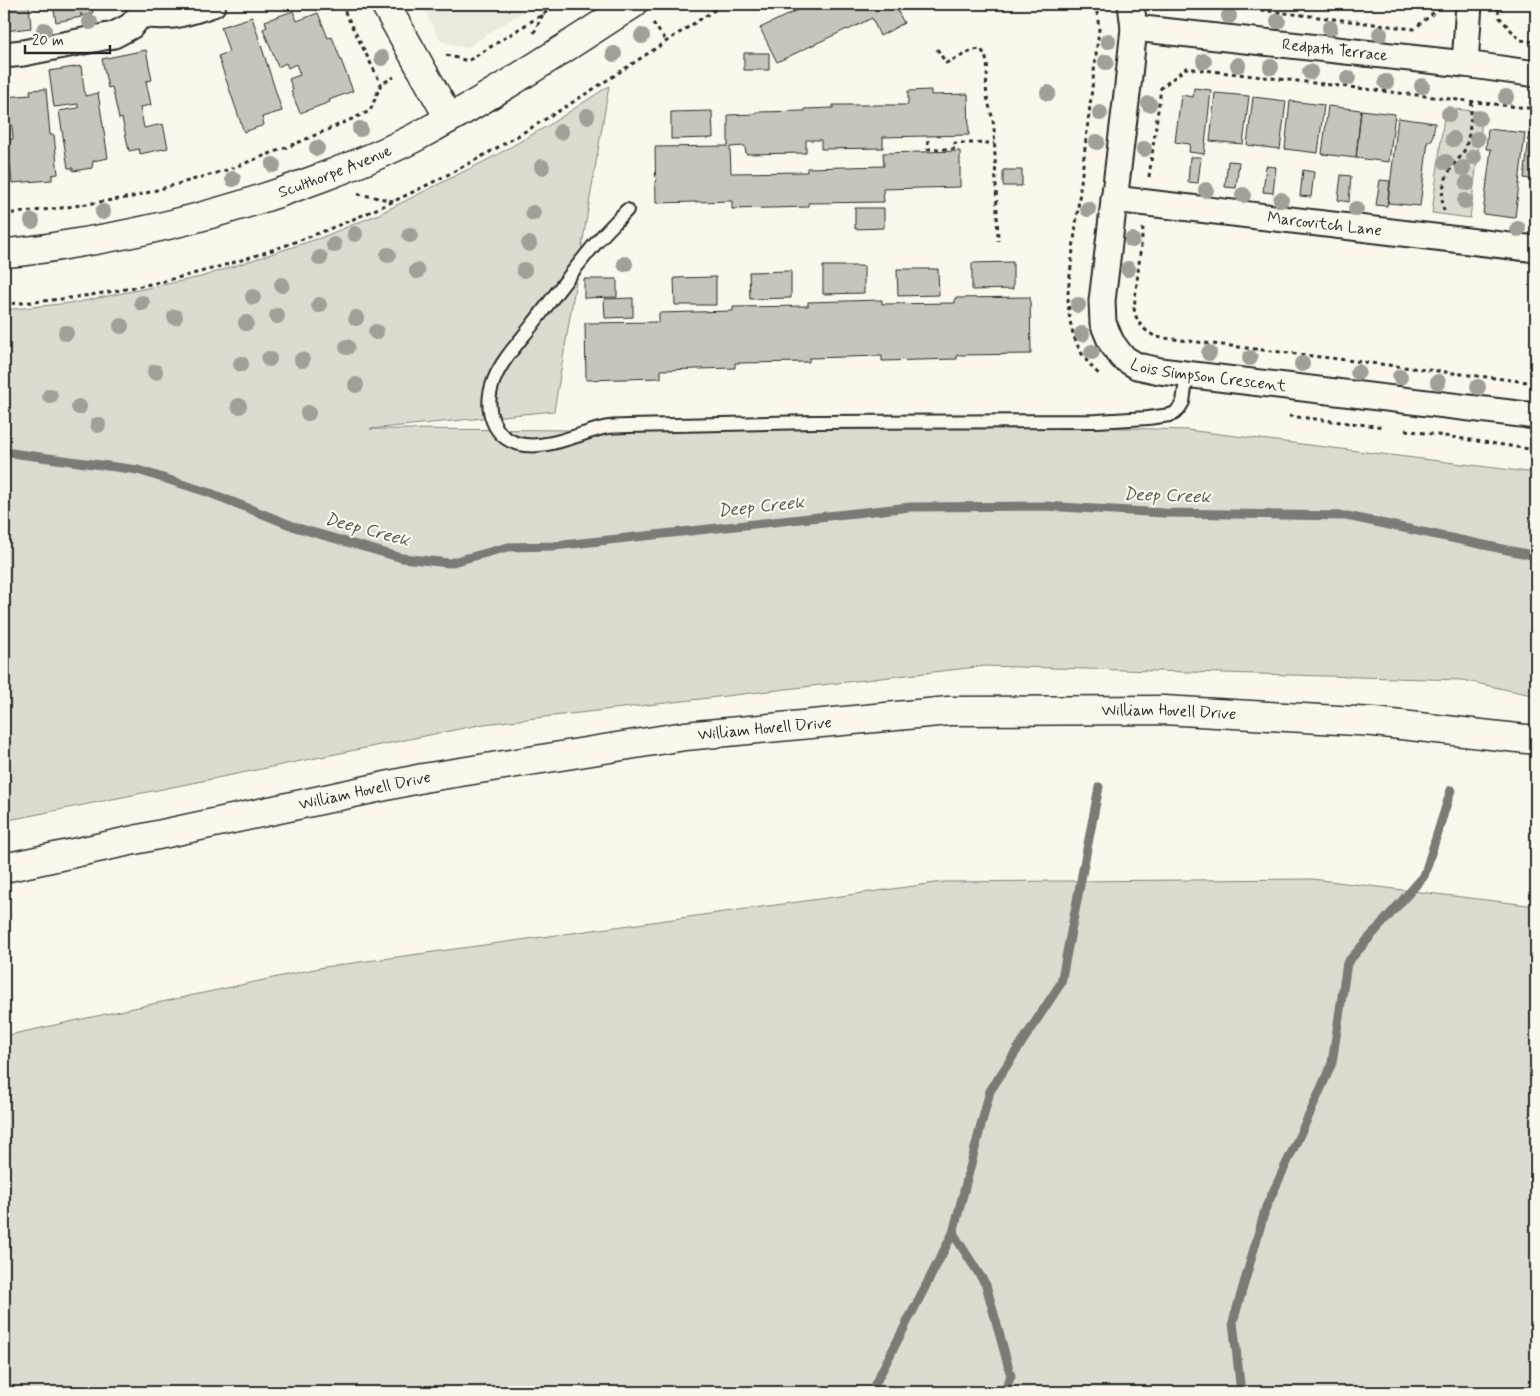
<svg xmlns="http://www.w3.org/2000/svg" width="1540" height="1396" font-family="Mynerve,sans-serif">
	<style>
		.built { fill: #ebe8de }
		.green { fill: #dddad0; stroke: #84827e }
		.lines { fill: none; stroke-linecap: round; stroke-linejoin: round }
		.stream { stroke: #7b7a75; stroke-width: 9 }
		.building { fill: #c7c4bc; stroke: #2b2b2b }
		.service-casing { stroke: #2b2b2b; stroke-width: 16 }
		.minor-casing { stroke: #2b2b2b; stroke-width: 29 }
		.tertiary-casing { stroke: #2b2b2b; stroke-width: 31 }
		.primary-casing { stroke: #2b2b2b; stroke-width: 31 }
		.path { stroke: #2b2b2b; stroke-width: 3; stroke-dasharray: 4 4; stroke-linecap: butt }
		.service { stroke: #fbf7ec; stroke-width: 12 }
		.minor { stroke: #fbf7ec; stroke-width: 25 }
		.tertiary { stroke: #fbf7ec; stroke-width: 28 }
		.primary { stroke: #fbf7ec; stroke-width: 28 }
		.tree { fill: #a19f98 }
		.labels { text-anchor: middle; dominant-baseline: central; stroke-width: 4.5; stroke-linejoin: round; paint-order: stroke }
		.street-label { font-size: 16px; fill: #2b2b2b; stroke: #fbf7ec }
		.water-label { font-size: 18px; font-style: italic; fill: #5a5956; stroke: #fbf7ec }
	</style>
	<rect width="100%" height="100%" fill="#fbf7ec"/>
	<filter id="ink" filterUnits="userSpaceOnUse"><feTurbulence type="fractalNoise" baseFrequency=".02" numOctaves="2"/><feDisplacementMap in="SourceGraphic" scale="10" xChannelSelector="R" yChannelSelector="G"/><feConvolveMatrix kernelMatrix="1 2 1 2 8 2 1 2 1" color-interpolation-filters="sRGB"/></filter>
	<g filter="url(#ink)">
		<!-- built -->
		<path class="built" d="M421,4h114l-69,44 -25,-7z"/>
		<!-- green -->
		<path class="green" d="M609,86l-55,325 -184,18 207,1 458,-5 152,5 349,43v223l-74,-16 -477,-14 -501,58 -480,97v-511l75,-8 122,-25 119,-39 59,-24 114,-57 56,-32z
			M1445,108l38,4 -13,106 -38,-5z
			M1312,879l224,27v486h-1532v-356l320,-69 619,-85z"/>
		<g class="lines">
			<!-- stream -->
			<path class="stream" d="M4,452l134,18 72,23 88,35 104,30 47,5 59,-16 46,-1 356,-39 134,-1 120,7 183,3 189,40
				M953,1233l33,52 25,91 -7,16
				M871,1392l82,-159 37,-142 71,-108 38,-196
				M1241,1392l-8,-70 33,-115 45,-96 21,-48 15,-100 77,-87 27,-86"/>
		</g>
		<!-- building -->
		<path class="building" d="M4,4h25l2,24 -27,3z
			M53,4h48l1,1 -10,1 1,7 -11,3 -1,-3v4l-25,5z
			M810,4h84l10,19 -24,13 -8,-18 -24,12 -1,-1 -70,33 -17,-34z
			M293,11l4,10 21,-8 10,25 4,-1 21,54 -24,9 1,2 -30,11 -9,-22 2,-1 -4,-11 11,-4 -4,-11 -8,4 -2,-5 -8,4 -15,-38 4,-2 -2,-6z
			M252,17l30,94 -20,6 2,8 -20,7 -26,-76 11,-4 -8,-25z
			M146,50l6,30 -6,1 5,24 -11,2 4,21 19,-4 5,24 -28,6 -1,-5 -10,2 -7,-33 -3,1 -7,-32 -4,1 -6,-29z
			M744,53h25v17h-25z
			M81,66l4,30 13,-3 10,65 -15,3 -1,7 -19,3v-3h-5l-9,-57 19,-3v-4l-24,3 -5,-36z
			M1194,88l17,2 -7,64 -15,-2 1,-8 -15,-2 6,-47 12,2z
			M46,89l4,46h4l4,39 -6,1v5l-40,3 -4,-43 5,-1 -1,-14h-8v-28l27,-2 -1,-5z
			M931,90v5l37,-1 1,41 -86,2v11l-62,1v-9h-15v13l-60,1 -1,-8 -15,1 1,26 76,-1v-4l77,-2 -1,-13 77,-2v36l-77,2 1,13 -76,1v4l-76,2v-8l-76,2 -1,-56 73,-1v-31l28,-1v-2l49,-1 -1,-2 29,-1v-3h75v-14z
			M1215,93l34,3 -6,48 -33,-3z
			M1253,97l33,4 -6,48 -33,-4z
			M1290,101l34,4 -6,48 -33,-4z
			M1328,106l33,4 -5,48 -34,-4z
			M1361,110l34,4 -6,48 -33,-4z
			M712,111l1,27 -42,1v-27z
			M1398,118l37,5 -3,18h-4l-8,65 -32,-3z
			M1488,129l37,4 -10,85 -32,-4 8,-65h-5z
			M1530,130l6,1v49l-12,-2z
			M1190,157h11l-3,26 -10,-1z
			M1228,161l11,1 -3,26 -11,-1z
			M1266,166l10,1 -3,26 -10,-1z
			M1003,170h19v16h-19z
			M1303,170l11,2 -3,25 -11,-1z
			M1341,175l10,1 -2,26 -11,-2z
			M1380,180l10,1 -3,25 -11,-1z
			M855,208h29v20l-29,1z
			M1013,262v27l-41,1v-27z
			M823,266h41v27l-41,1z
			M897,269h41l1,26 -41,1z
			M791,271v27l-41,1 -1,-27z
			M716,277v28h-41l-1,-27z
			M584,279h33v18l-33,1z
			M1030,297l1,57 -74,1v4l-75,2v-5l-73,2v4l-74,1v5l-74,2v8l-75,2 -1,-57 74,-1v-9l74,-2v-4l75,-1v-4l74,-2v4l73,-1v-5z
			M633,298v19l-28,1 -1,-19z"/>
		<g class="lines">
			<!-- service casing -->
			<g class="service-casing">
				<path id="service" d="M627,210c-12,13 -25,25 -36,39 -20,24 -39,50 -58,75 -13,17 -32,37 -39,56 -11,28 -2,61 31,65 24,3 54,-11 78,-17 8,-2 17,-2 26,-2l185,-4 283,-1 51,-3 22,-3 5,-2 5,-6 3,-5 4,-28"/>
			</g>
			<!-- minor casing -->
			<g class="minor-casing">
				<g id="minor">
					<path id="s1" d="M1131,4l3,24 -6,57 -26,216 1,22 8,19 11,15 15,9 23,5 376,45"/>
					<path d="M141,14c31,5 44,-1 72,-10"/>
					<path id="s2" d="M1134,28l331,36 71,10"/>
					<path d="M4,55l19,-2 91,-18 17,-9 10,-12 3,-10"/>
					<path d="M1465,64l4,-60"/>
					<path id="s3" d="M1114,199l422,50"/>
				</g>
			</g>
			<!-- tertiary casing -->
			<g class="tertiary-casing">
				<g id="tertiary">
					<path d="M385,4l64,114"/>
					<path id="s4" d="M4,253c22,-1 45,-5 67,-9 85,-13 168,-35 249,-66 32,-12 63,-24 94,-40 76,-40 147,-88 219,-134"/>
				</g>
			</g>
			<!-- primary casing -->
			<g class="primary-casing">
				<g id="primary">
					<path id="s5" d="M4,868l419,-90 262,-42 264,-25 214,-1 211,12 162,18"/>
				</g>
			</g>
			<!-- path -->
			<path class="path" d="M341,4l40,80
				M1096,4l3,25 -31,263c0,32 6,60 31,82
				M1213,4l201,25 24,-20v-5
				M1498,9l2,9 20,22 16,2
				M653,23l13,18
				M534,33l9,-19
				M937,49l9,14 28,-13 7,-1c12,17 3,29 6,47 2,11 6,21 7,32l4,113
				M446,55l22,6 91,-57
				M928,140v9h27v-6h39
				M1149,177l12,-89 25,-20 350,41
				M358,194l36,7
				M1444,211c-4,-16 -1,-30 8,-44 4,-6 9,-10 12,-16 7,-16 6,-32 8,-50
				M4,214l57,-6 71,-11 95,-27 68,-26 75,-33 11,-27 13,-7
				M1143,228l-9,80c2,14 9,22 22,29l380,46
				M4,304c161,-9 318,-62 460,-138 90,-48 174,-107 260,-162
				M1289,416l95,11
				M1405,430l131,20"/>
			<!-- service -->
			<use href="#service" class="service"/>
			<!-- minor -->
			<use href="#minor" class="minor"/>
			<!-- tertiary -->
			<use href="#tertiary" class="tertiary"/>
			<!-- primary -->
			<use href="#primary" class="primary"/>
		</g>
		<!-- trees -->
		<g class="tree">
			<circle cx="1229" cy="16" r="8"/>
			<circle cx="1278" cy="21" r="8"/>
			<circle cx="90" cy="22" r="8"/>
			<circle cx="1330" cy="28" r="8"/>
			<circle cx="44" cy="30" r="8"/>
			<circle cx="1380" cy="34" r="8"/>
			<circle cx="642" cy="36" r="8"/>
			<circle cx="1108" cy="41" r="8"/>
			<circle cx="614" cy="54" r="8"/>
			<circle cx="382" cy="58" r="8"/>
			<circle cx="1204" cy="61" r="8"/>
			<circle cx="1106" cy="62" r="8"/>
			<circle cx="1238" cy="65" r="8"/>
			<circle cx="1271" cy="67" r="8"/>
			<circle cx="1310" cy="72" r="8"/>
			<circle cx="1348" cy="78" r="8"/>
			<circle cx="1386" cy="82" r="8"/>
			<circle cx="1422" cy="86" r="8"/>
			<circle cx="1048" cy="93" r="8"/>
			<circle cx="1506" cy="97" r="8"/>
			<circle cx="1149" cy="104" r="8"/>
			<circle cx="1100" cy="113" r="8"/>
			<circle cx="1449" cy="114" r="8"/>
			<circle cx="587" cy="116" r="8"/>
			<circle cx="1479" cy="118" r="8"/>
			<circle cx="360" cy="129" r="8"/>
			<circle cx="561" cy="132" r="8"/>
			<circle cx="1453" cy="139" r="8"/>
			<circle cx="1477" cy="139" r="8"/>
			<circle cx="1097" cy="142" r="8"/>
			<circle cx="317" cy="148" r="8"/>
			<circle cx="1144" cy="149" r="8"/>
			<circle cx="1474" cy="157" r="8"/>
			<circle cx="1446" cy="162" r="8"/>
			<circle cx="273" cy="165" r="8"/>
			<circle cx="542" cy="167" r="8"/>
			<circle cx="1463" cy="168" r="8"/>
			<circle cx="233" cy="179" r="8"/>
			<circle cx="1467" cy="183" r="8"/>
			<circle cx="1206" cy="190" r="8"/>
			<circle cx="1243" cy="195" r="8"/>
			<circle cx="1281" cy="200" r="8"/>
			<circle cx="1465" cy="201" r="8"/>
			<circle cx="1088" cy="209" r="8"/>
			<circle cx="1356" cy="209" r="8"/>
			<circle cx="103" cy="212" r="8"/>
			<circle cx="533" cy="213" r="8"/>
			<circle cx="32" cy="221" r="8"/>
			<circle cx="1518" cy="229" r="8"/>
			<circle cx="355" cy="234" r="8"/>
			<circle cx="410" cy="235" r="8"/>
			<circle cx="1132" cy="240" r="8"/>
			<circle cx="529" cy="244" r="8"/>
			<circle cx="334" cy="245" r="8"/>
			<circle cx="388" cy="255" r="8"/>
			<circle cx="320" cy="258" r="8"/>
			<circle cx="625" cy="264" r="8"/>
			<circle cx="1128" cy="269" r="8"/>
			<circle cx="524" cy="270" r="8"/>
			<circle cx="417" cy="271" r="8"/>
			<circle cx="282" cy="285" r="8"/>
			<circle cx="253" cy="297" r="8"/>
			<circle cx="142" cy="303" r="8"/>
			<circle cx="319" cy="305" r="8"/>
			<circle cx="1078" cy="305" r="8"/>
			<circle cx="277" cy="316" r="8"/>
			<circle cx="175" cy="317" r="8"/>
			<circle cx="356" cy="318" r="8"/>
			<circle cx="246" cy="323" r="8"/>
			<circle cx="121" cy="326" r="8"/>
			<circle cx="376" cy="332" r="8"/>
			<circle cx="66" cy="333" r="8"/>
			<circle cx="1082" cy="334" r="8"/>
			<circle cx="347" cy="347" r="8"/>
			<circle cx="1092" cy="352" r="8"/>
			<circle cx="1209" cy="353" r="8"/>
			<circle cx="1250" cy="358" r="8"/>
			<circle cx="269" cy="359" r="8"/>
			<circle cx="302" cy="360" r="8"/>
			<circle cx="241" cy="364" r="8"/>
			<circle cx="1302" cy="364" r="8"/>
			<circle cx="155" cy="372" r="8"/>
			<circle cx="1358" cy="372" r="8"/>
			<circle cx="1400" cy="377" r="8"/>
			<circle cx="1438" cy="382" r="8"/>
			<circle cx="356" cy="385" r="8"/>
			<circle cx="1478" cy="387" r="8"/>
			<circle cx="50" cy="396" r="8"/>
			<circle cx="239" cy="406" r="8"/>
			<circle cx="79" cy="407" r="8"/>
			<circle cx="308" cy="413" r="8"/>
			<circle cx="98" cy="425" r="8"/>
		</g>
	</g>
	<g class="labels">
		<!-- street labels -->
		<g class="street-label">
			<text stroke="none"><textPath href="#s2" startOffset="202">Redpath Terrace</textPath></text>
			<text stroke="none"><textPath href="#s4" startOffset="342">Sculthorpe Avenue</textPath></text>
			<text stroke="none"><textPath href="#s3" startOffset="212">Marcovitch Lane</textPath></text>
			<text stroke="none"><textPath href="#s1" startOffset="450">Lois Simpson Crescent</textPath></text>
			<text stroke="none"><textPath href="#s5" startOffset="1179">William Hovell Drive</textPath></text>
			<text stroke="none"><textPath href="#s5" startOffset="774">William Hovell Drive</textPath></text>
			<text stroke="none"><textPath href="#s5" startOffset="369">William Hovell Drive</textPath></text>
		</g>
		<!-- water labels -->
		<g class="water-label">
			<text transform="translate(1167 496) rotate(2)">Deep Creek</text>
			<text transform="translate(761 507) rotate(-6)">Deep Creek</text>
			<text transform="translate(367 530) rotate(15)">Deep Creek</text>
		</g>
	</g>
	<!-- margin -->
	<rect width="1540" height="1396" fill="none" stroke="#fbf7ec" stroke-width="20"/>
	<rect x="10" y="10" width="1520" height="1376" fill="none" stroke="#2b2b2b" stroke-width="2" filter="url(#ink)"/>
	<!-- scale -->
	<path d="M25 45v8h85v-8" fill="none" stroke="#2b2b2b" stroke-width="2.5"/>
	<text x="32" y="45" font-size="15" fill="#2b2b2b" stroke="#fbf7ec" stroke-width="4" paint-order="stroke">20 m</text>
</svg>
